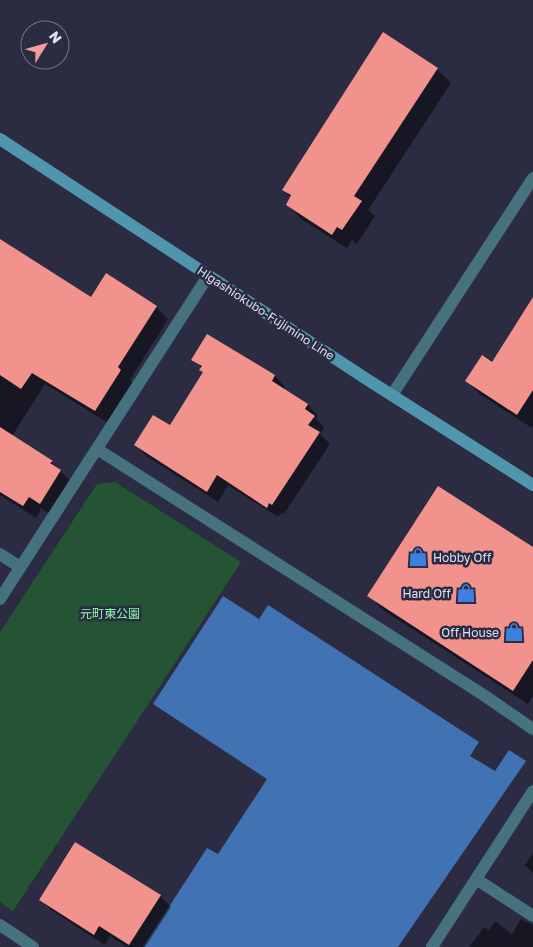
<svg xmlns="http://www.w3.org/2000/svg" width="533" height="947" font-family="'Golos Text','Noto Sans JP',sans-serif">
	<style>
		.green { fill: #245433 }
		.water { fill: #4172b3 }
		.shadow { fill: #0007 }
		.building { fill: #f1928d }
		.lines { fill: none; stroke-linecap: round; stroke-linejoin: round }
		.street { stroke: #46717f; stroke-width: 12 }
		.secondary { stroke: #4f96ac; stroke-width: 12 }
		.labels { text-anchor: middle; dominant-baseline: central; stroke-width: 5; stroke-linejoin: round; paint-order: stroke }
		.street-label { font-size: 12px; fill: #dfe0ef; stroke: #2b2c42 }
		.poi-label { font-size: 12px; fill: #dfe0ef; stroke: #2b2c42; text-anchor: end }
		.park-label { font-size: 12px; fill: #8df8ad; stroke: #2b2c42 }
	</style>
	<rect width="100%" height="100%" fill="#2b2c42"/>
	<!-- green -->
	<path class="green" d="M115,482l126,80 -228,349 -13,-9v-270l97,-148z"/>
	<!-- water -->
	<path class="water" d="M223,596l36,23 9,-14 211,137 -9,14 25,15 14,-21 17,11 -128,186h-255l64,-99 11,6 49,-75 -114,-75z"/>
	<!-- shadow -->
	<path class="shadow" d="M437,69l14,14 -83,127 7,6 -18,28 -5,-4 -5,8 -46,-29 -14,-15 4,-6 -8,-9z
		M0,251l91,48 65,8 12,12 -38,61 3,3 -25,40 -63,-39 -33,52 40,26 20,21 -20,32 -11,-7 -5,10 -36,-23z
		M533,300v126l-1,2 -51,-33 -14,-14 25,-17z
		M207,336l68,40 10,11 -2,3 25,15 10,11 -2,3 8,8 -4,7 10,10 -46,70 -3,-1 -3,4 -50,-32 -10,17 -72,-46 -10,-11 34,-18 34,-54 -2,-5 -9,-9z
		M533,549v147l-5,8 -145,-94 -14,-14z
		M533,853v20l-8,-8z
		M160,896l11,11 -26,40h-18l-17,-11 -5,9 -54,-35 -11,-10z
		M521,919l12,6v22h-64l15,-20 5,3 6,-9 17,13z"/>
	<!-- building -->
	<path class="building" d="M383,32l55,36 -84,128 8,5 -20,29 -5,-3 -5,8 -46,-30 5,-10 -9,-5z
		M0,239l91,58 15,-24 51,33 -39,61 3,3 -26,41 -63,-38 -11,16 -21,-14z
		M533,297v93l-16,25 -52,-34 17,-26 10,7z
		M207,334l68,41 -3,6 36,23 -3,5 10,7 -7,9 12,7 -48,73 -3,-2 -2,5 -50,-33 -10,17 -73,-47 19,-30 17,10 33,-53 -4,-2 3,-4 -11,-6z
		M0,427l53,34 -3,2 11,7 -21,34 -11,-7 -6,9 -23,-14z
		M438,486l95,61v113l-20,31 -146,-95z
		M75,842l86,53 -32,50 -30,-19 -5,9 -55,-35z"/>
	<g class="lines">
		<!-- street -->
		<path class="street" d="M392,395l141,-217
			M97,449l385,245 51,35
			M0,554l20,13
			M0,599l208,-323
			M476,879l57,37
			M0,925l33,22
			M432,947l101,-156"/>
		<!-- secondary -->
		<path class="secondary" d="M0,139l368,241 165,105"/>
	</g>
	<!-- icons -->
	<defs>
		<g id="shop-bare" transform="scale(1.5)"><path d="M-5-2.5h2.3a2.7 3.5 0 0 1 5.4 0H5L5.5 6h-11ZM-1.5-2.5h3a1.5 2.3 0 0 0-3 0Z" fill="#3f7fe0" stroke="#2b2c42" stroke-width="2.5" paint-order="stroke"/></g>
	</defs>
	<g fill-rule="evenodd">
		<use href="#shop-bare" x="418" y="557"/>
		<use href="#shop-bare" x="466" y="593"/>
		<use href="#shop-bare" x="514" y="632"/>
	</g>
	<g class="labels">
		<!-- street labels -->
		<g class="street-label">
			<text transform="translate(266 313) rotate(33)">Higashiokubo-Fujimino Line</text>
		</g>
		<!-- poi labels -->
		<g class="poi-label">
			<text x="433" y="557" text-anchor="start">Hobby Off</text>
			<text x="451" y="593">Hard Off</text>
			<text x="499" y="632">Off House</text>
		</g>
		<!-- park labels -->
		<g class="park-label">
			<text x="110" y="613">元町東公園</text>
		</g>
	</g>
	<!-- north arrow -->
	<g transform="translate(45 45) rotate(53)"><circle r="24" fill="#2b2c42" stroke="#737487"/>
	<path d="M0-4L9 19L0 12L-9 19Z" fill="#f49aa0"/>
	<text y="-8" font-size="14" font-weight="bold" text-anchor="middle" fill="#dfe0ef">N</text>
	</g>
</svg>
